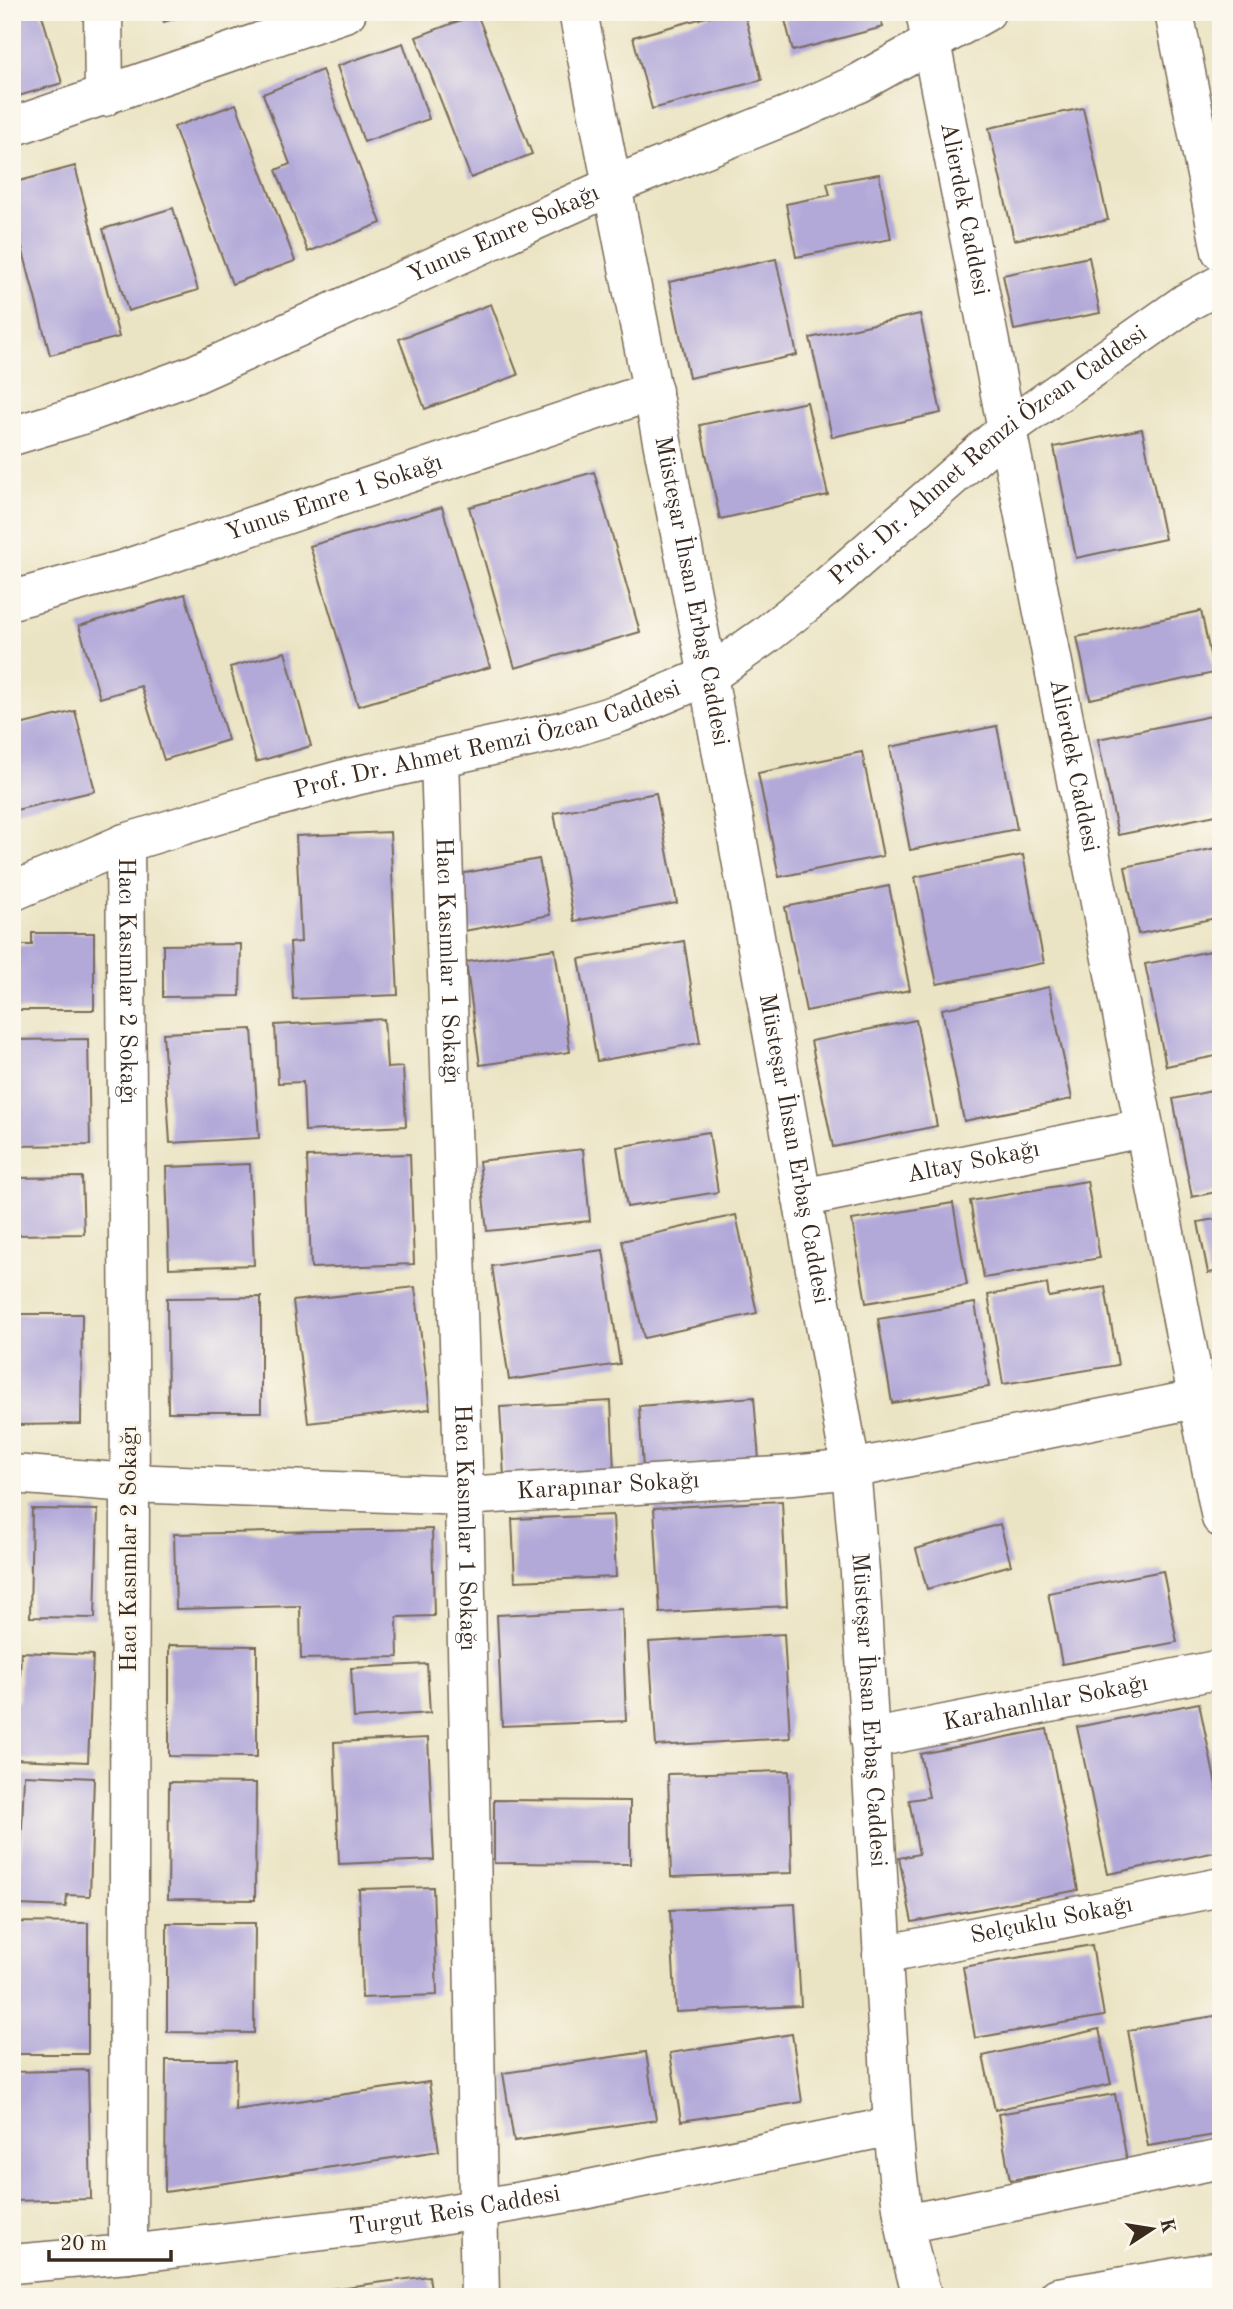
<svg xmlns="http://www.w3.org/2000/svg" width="1233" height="2309" font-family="'Old Standard TT',serif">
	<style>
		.building { fill: #b2a9d9 }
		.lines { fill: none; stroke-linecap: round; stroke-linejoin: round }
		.street-casing { stroke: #796b58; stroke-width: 41 }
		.secondary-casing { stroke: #796b58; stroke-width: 41 }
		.primary-casing { stroke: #796b58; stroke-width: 41 }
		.street { stroke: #fff; stroke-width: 38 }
		.secondary { stroke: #fff; stroke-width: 38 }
		.primary { stroke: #fff; stroke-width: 38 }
		.labels { text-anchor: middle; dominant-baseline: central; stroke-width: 5; stroke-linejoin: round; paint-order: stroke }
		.street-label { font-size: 24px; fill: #3b2a1e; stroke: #fbf7ec }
	</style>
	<rect width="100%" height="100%" fill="#fbf7ec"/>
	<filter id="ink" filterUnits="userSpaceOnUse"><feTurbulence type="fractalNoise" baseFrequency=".0143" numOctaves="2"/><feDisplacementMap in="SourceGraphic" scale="14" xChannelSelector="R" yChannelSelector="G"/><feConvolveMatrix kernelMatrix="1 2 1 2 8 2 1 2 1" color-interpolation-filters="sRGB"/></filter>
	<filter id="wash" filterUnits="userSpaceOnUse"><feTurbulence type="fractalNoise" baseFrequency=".00686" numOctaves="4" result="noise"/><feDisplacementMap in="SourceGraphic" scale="28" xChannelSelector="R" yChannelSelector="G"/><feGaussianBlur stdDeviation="1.57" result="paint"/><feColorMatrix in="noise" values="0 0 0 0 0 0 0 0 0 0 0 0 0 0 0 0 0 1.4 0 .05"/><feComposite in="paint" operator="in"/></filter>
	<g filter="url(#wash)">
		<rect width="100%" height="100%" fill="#ebe4c4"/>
		<g id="blocks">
			<!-- building -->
			<path class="building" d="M28,12h13l21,71 -50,15v-81z
				M161,12h30v1l-27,9z
				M725,12h19l18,68 -110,29 -19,-72z
				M783,12h96l4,15 -90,24z
				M477,14l55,140 -61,24 -55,-141z
				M403,43l26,76 -65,23 -27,-76z
				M322,70l59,153 -73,29 -32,-82 14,-6 -27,-70z
				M236,104l59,157 -63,23 -58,-157z
				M1083,108l25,112 -94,20 -25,-112z
				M75,166l44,171 -69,18 -38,-146v-26z
				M879,174l12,65 -95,18 -10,-53 44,-9 -3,-12z
				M173,208l25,82 -70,21 -25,-82z
				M1089,257l11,56 -86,17 -11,-55z
				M776,259l21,96 -108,23 -20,-96z
				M491,304l27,71 -93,34 -26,-70z
				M920,314l21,99 -109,24 -22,-99z
				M807,402l21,93 -108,24 -20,-94z
				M1142,429l23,110 -89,19 -22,-111z
				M594,472l46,160 -125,36 -46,-161z
				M442,507l48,160 -132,39 -48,-160z
				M185,594l43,146 -64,20 -23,-74 -41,12 -21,-72z
				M1201,611l13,62 -124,26 -13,-62z
				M285,652l26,94 -55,16 -26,-95z
				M75,711l20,80 -83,20v-84z
				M1221,714v100l-103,21 -20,-96z
				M997,726l20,103 -107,21 -20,-103z
				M862,752l21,104 -104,21 -21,-104z
				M656,793l21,110 -103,18 -20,-108z
				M390,832l8,163 -105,4 -3,-56 11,-1 -5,-106z
				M1221,847v70l-83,17 -13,-67z
				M1023,855l21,108 -107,21 -22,-107z
				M539,859l11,56 -86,16 -10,-56z
				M889,886l21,104 -104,21 -21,-104z
				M32,933h62v77h-82v-65h20z
				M684,941l16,102 -103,18 -18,-102z
				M241,944l-1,52 -77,1v-52z
				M555,949l15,103 -90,13 -14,-103z
				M1221,949v106l-55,11 -21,-102z
				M1049,987l23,112 -108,22 -22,-112z
				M384,1019l3,49 16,-1 3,59 -101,5 -2,-49 -25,1 -3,-58z
				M916,1020l21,106 -104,21 -22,-106z
				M252,1029l7,109 -89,5 -7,-110z
				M88,1039l2,106 -78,1v-106z
				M1221,1089v102l-29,6 -19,-98z
				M709,1132l9,60 -91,15 -10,-60z
				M583,1149l7,72 -103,10 -8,-70z
				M410,1154l4,110 -103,4 -4,-111z
				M250,1164l4,101 -85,3 -3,-101z
				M82,1177l2,57 -72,1v-57z
				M1087,1181l13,77 -116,20 -14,-77z
				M953,1203l14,82 -101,18 -14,-83z
				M736,1215l21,98 -113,25 -22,-97z
				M1221,1218v53l-13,2 -10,-51z
				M603,1250l17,114 -111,16 -17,-114z
				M1047,1284l2,13 56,-10 13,78 -115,19 -15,-89z
				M415,1287l15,122 -122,14 -15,-122z
				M261,1297v115h-93l-1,-114z
				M975,1303l14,84 -97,16 -14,-84z
				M12,1314h70l-1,110 -69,1z
				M754,1397l5,63 -116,9 -4,-63z
				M611,1401l3,70 -110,6 -4,-70z
				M782,1501l5,105 -127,7 -6,-105z
				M32,1509l66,1 -3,108 -65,-1z
				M613,1515l3,62 -101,4 -3,-62z
				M1000,1524l11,41 -84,24 -11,-40z
				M432,1529l2,87 -37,1 1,40 -97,2 -1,-53 -124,3 -2,-75z
				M1163,1571l14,71 -115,22 -14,-71z
				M622,1609l4,112 -124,5 -5,-111z
				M784,1634l6,104 -134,8 -7,-104z
				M169,1645l88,1v111l-88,-1z
				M21,1652l72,3 -5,107 -76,-3v-57h7z
				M427,1664l3,49 -76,5 -3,-50z
				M1199,1703l22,106v42l-113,23 -31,-147z
				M1047,1729l31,161 -166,32 -13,-64 20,-4 -10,-54 20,-3 -9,-43z
				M428,1738l6,122 -95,4 -5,-122z
				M789,1771l3,102 -121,4 -3,-103z
				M24,1775l70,3 -4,118 -23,-1 -1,12 -47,-2z
				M169,1782l87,1 -1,117 -87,-1z
				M494,1800l136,1v63l-136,-1z
				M433,1887l4,108 -75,3 -3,-109z
				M795,1904l6,102 -125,6 -6,-102z
				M12,1922l76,1v131h-76z
				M167,1923h88l-1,110 -87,-1z
				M1092,1945l12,71 -129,22 -12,-71z
				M1221,2015v119l-73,12 -20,-116z
				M1099,2029l12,55 -116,26 -12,-54z
				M792,2034l10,68 -121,19 -11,-68z
				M646,2052l10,68 -142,21 -11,-68z
				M166,2060h70l-1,50 194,-28 10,69 -274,41z
				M88,2070l3,129 -79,2v-129z
				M1115,2094l12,67 -117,19 -12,-66z
				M429,2276l3,21h-147v-2z"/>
		</g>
	</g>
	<g filter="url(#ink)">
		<use href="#blocks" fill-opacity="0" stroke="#796b58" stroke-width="2"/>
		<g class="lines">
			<!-- street casing -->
			<g class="street-casing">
				<g id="street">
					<path d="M103,12l1,85"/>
					<path id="s1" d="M12,436l73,-22 110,-40 417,-188 191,-77 54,-25 129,-72"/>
					<path id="s2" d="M12,600l113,-31 528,-178"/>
					<path id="s3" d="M440,758l24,738 16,801"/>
					<path id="s4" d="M125,843l5,640 -2,771"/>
					<path id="s5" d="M802,1198l341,-70"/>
					<path id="s6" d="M12,1474l118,9 334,13 329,-21 58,-6 345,-70"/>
					<path id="s7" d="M869,1739l352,-70"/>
					<path id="s8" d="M882,1955l339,-68"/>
					<path d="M905,2224l316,-65"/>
					<path d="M1058,2297l163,-27"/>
				</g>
			</g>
			<!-- secondary casing -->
			<g class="secondary-casing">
				<g id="secondary">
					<path id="s9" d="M578,12l130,664 143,793 9,104 33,553c5,58 11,115 30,171"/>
					<path id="s10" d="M925,12l296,1506"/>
					<path d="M12,127l335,-115"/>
					<path id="s11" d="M12,892l113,-49 135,-41 91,-25 214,-47 55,-17 88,-37 58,-41 63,-50 179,-157 179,-126 34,-18"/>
					<path id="s12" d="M12,2264l116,-10 272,-32 179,-31 314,-65"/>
				</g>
			</g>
			<!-- primary casing -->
			<g class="primary-casing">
				<path id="primary" d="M1174,12l47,239"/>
			</g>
			<!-- street -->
			<use href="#street" class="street"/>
			<!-- secondary -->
			<use href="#secondary" class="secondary"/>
			<!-- primary -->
			<use href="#primary" class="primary"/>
		</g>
	</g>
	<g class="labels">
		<!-- street labels -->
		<g class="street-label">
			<text stroke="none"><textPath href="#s10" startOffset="201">Alierdek Caddesi</textPath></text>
			<text stroke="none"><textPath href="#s1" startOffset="532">Yunus Emre Sokağı</textPath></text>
			<text stroke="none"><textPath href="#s11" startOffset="1088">Prof. Dr. Ahmet Remzi Özcan Caddesi</textPath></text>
			<text stroke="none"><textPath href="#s2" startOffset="338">Yunus Emre 1 Sokağı</textPath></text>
			<text stroke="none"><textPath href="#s9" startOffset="590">Müsteşar İhsan Erbaş Caddesi</textPath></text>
			<text stroke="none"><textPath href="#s11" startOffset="500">Prof. Dr. Ahmet Remzi Özcan Caddesi</textPath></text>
			<text stroke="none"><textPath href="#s10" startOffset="768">Alierdek Caddesi</textPath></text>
			<text stroke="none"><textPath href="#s3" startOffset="203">Hacı Kasımlar 1 Sokağı</textPath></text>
			<text stroke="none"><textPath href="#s4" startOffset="138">Hacı Kasımlar 2 Sokağı</textPath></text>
			<text stroke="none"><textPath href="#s9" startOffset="1157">Müsteşar İhsan Erbaş Caddesi</textPath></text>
			<text stroke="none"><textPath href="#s5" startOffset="175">Altay Sokağı</textPath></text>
			<text stroke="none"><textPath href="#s6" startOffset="597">Karapınar Sokağı</textPath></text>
			<text stroke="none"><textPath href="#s3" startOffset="770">Hacı Kasımlar 1 Sokağı</textPath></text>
			<text transform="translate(130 1549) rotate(-90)">Hacı Kasımlar 2 Sokağı</text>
			<text stroke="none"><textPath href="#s7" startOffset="180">Karahanlılar Sokağı</textPath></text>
			<text stroke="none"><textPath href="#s9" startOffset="1724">Müsteşar İhsan Erbaş Caddesi</textPath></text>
			<text stroke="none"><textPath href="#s8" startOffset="173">Selçuklu Sokağı</textPath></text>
			<text stroke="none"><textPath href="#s12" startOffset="446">Turgut Reis Caddesi</textPath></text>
		</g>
	</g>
	<!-- margin -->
	<rect width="1233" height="2309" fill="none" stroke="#fbf7ec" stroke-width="42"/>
	<!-- north arrow -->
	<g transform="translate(1152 2229) rotate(78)" stroke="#fbf7ec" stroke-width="5" paint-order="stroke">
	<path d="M0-5L12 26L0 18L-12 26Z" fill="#3b2a1e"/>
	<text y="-10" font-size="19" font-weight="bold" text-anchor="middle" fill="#3b2a1e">K</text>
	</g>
	<!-- scale -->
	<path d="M49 2250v10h122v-10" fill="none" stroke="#3b2a1e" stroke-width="3.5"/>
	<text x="60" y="2250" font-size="21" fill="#3b2a1e" stroke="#fbf7ec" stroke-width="5" paint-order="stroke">20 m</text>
</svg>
